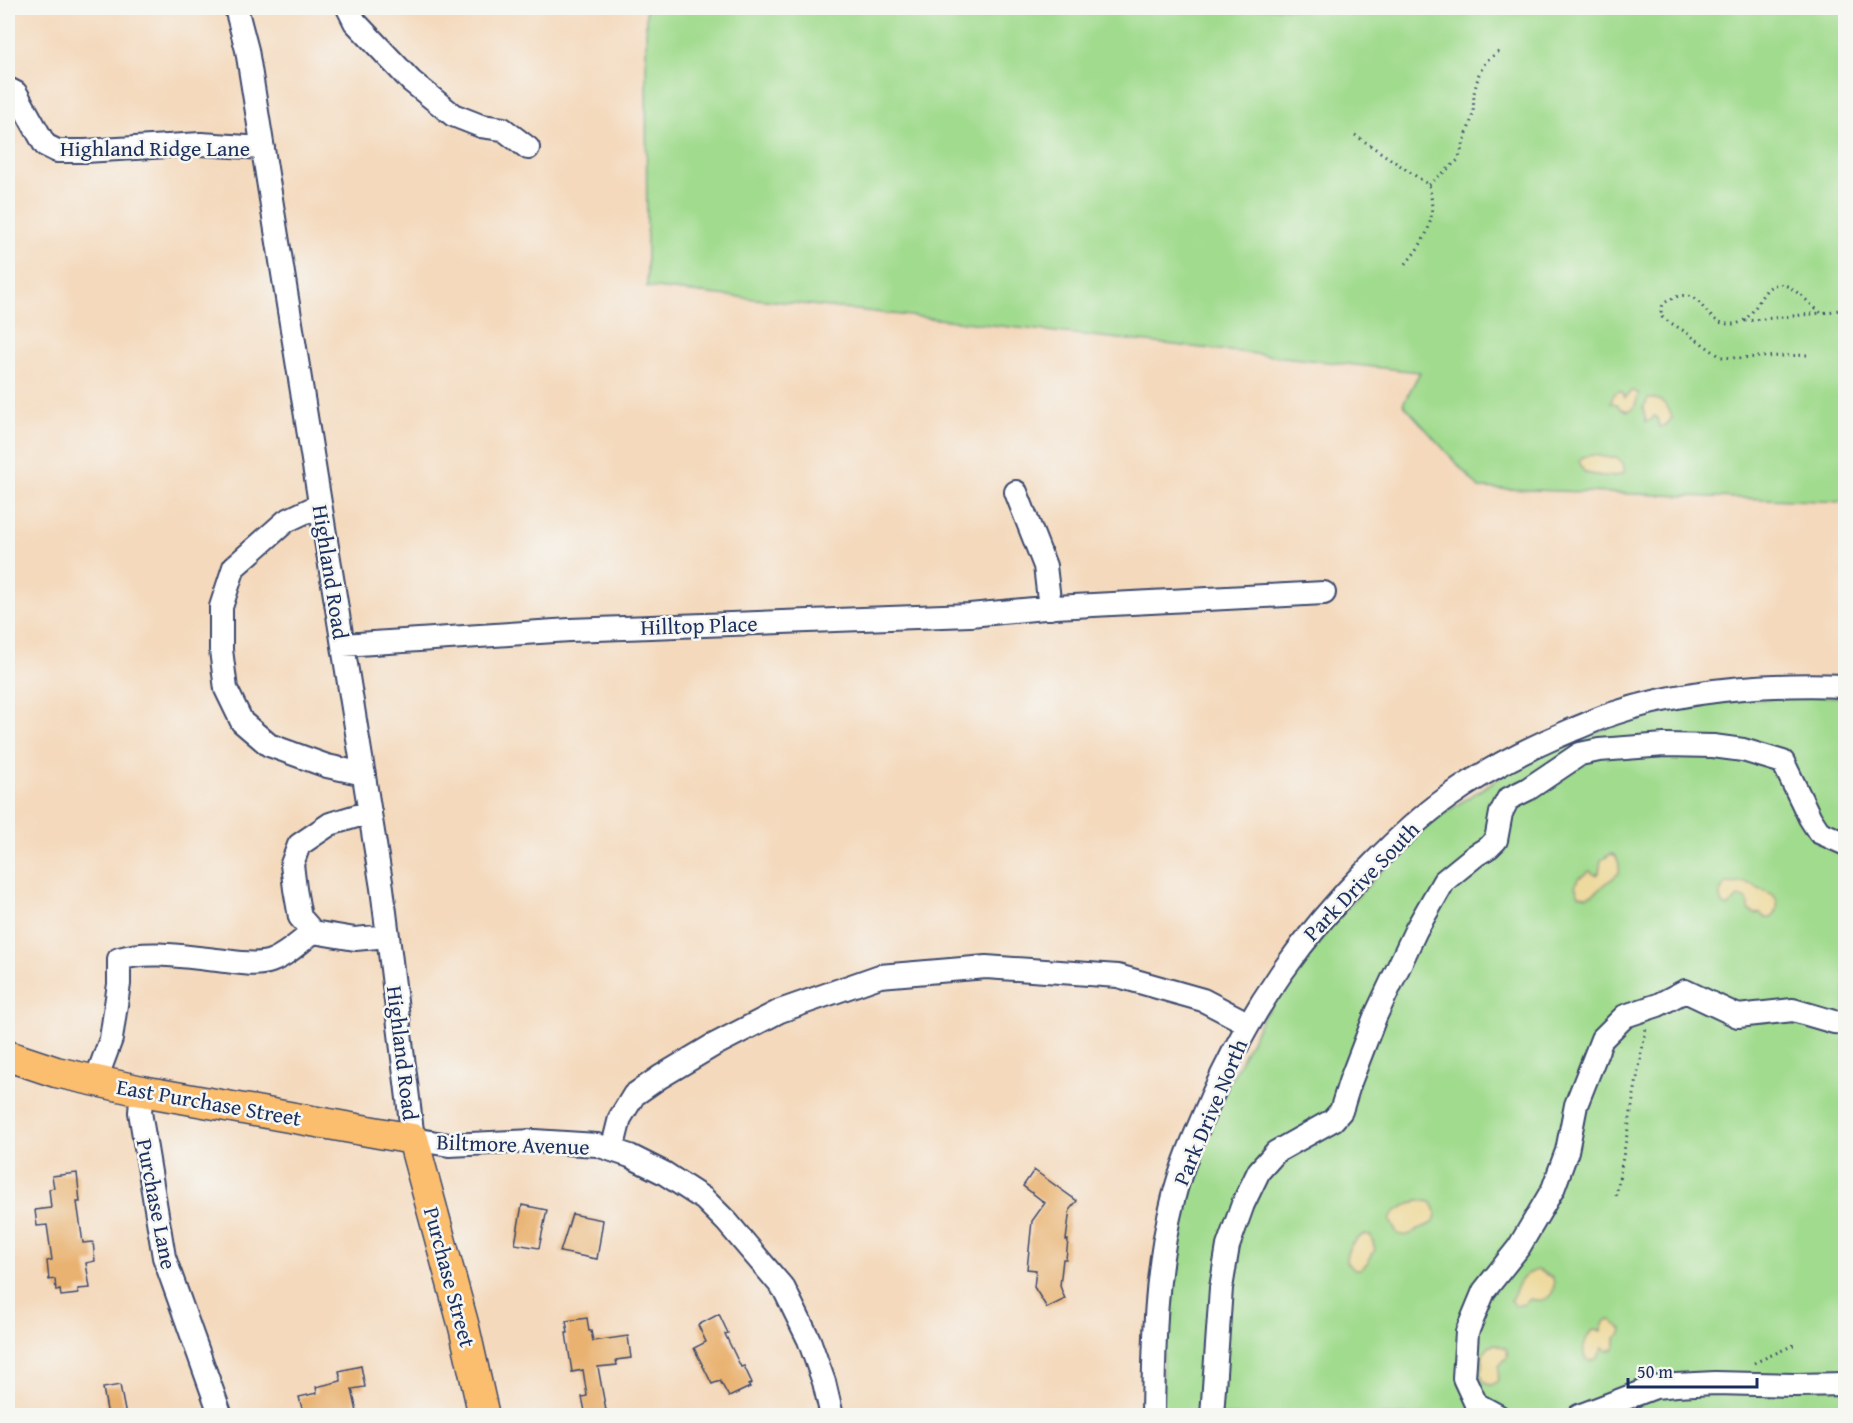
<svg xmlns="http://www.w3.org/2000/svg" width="1853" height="1423" font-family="'Gentium Book Plus',serif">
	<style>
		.green { fill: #a1db8e; stroke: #5e8576; stroke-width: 1.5 }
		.sand { fill: #eeda9e; stroke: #84847e; stroke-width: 1.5 }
		.building { fill: #e9b271 }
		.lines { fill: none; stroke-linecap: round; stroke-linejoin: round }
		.minor-casing { stroke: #3c486c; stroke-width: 26 }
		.major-casing { stroke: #3c486c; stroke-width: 33 }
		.path { stroke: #3c486c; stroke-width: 3; stroke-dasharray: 1.5 4.5; stroke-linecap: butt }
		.minor { stroke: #fff; stroke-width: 22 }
		.major { stroke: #fbbd6e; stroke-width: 30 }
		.labels { text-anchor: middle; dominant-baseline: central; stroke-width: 5; stroke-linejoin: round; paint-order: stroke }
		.street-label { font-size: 22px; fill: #1b2f5e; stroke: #f6f6f2 }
	</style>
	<rect width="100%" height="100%" fill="#f6f6f2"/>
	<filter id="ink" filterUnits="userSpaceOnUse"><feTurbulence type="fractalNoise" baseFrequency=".0167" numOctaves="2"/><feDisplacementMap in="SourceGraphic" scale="12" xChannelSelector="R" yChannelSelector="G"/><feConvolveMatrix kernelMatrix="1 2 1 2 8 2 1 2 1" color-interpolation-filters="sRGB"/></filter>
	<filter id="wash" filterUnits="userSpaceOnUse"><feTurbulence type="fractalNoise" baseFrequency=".008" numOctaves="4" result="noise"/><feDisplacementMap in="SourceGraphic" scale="24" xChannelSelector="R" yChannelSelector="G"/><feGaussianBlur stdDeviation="1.35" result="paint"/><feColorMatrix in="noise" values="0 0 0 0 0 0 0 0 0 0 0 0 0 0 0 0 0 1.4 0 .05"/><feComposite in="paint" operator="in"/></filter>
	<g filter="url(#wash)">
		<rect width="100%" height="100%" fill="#f4d9bc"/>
		<!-- green -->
		<path class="green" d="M646,8h1199v494l-366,-14 -76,-84 17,-32 -773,-85z
			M1813,696l32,1v718l-684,1 3,-104 15,-99 32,-94 52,-102 75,-100 88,-92 116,-75 135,-45z"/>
		<!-- sand -->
		<path class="sand" d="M1619,391l3,1 3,6 6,-7h3l5,3 -5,14 -6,3 -8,-3 -3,-4 -6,-1 2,-8z
			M1648,399c13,-2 21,7 24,19l-6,7 -7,2 -2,-10 -3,-1 -3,4 -5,2 -3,-14z
			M1593,455l17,3 6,-1c7,5 9,8 8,16 -8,5 -31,3 -40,-1l-5,-11 4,-4z
			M1611,854l4,1c4,6 5,11 4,18l-26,21 -6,2 -8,-1 -4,-9 5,-9 10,-6 5,4 4,-2 2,-13z
			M1727,883c9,2 16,-2 24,1 6,1 2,2 8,5 4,2 8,2 13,5 13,11 0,35 -12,19l-4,1 -7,-3 -2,-11 -2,-2 -7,-1 -9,9h-4c-8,-6 -6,-17 2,-23z
			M1418,1200l13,2c10,13 4,22 -10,26 -11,4 -9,10 -23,6l-8,-13c4,-15 17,-14 28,-21z
			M1365,1234l6,2 4,13 -8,15 -6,5h-6l-9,-7c0,-13 7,-22 19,-28z
			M1538,1270l15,8c4,18 -7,25 -23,21l-5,5 -10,2 -4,-6c7,-14 9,-26 27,-30z
			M1609,1319l13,10 -1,4 -6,5v10l-7,3 -5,-3c-2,3 -4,9 -8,11 -16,9 -14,-22 -1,-29l7,1 3,-9z
			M1495,1344l11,4 2,8 -9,10 -1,14 -4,4 -4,1 -6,-3 -3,-7 2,-22 7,-8z"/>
		<g id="blocks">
			<!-- building -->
			<path class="building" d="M1034,1170l43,31 -7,8 -4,31h2l-2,19h-3l-3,27 5,13 -18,9 -13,-21 2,-17 -9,-1 5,-48 13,-18 -22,-17z
				M77,1173l3,29h-3l6,41 10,-1 2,19 -9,2 4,25 -12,1v5l-17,2 -1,-6 -4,1 -1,-12 -6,1 -2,-19 5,-1 -5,-35 -10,1 -2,-16 16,-2 -2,-19 5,-1 -2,-12z
				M522,1205l25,5 -8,38 -24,-4z
				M572,1214l31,6 -6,39 -37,-7z
				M719,1314l9,19 -3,1 16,33 3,-1 8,17 -4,2 2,2 -21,10 -9,-16 -8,3 -18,-36 12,-6 -8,-17z
				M587,1318l2,13h2l2,10 35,-5 3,22 -15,2 1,5 -19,2 9,49h-21l-4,-19 5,-1 -4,-26 -11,2 -6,-39h2l-2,-12z
				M361,1366l4,21 -13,2 5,23 -14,4h-39l-5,-19 18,-4 -1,-6 25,-6 -2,-10z
				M120,1385l6,31h-18l-5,-28z"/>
		</g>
	</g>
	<g filter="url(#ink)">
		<use href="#blocks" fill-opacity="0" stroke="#3c486c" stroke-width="1.5"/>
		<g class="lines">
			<!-- minor casing -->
			<g class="minor-casing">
				<path id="minor" d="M236,8l11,42 135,838 31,251 36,6 85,-4 63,4 33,11 34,17 40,26 23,23 57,67 25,51 15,42 8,34
					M348,8l7,14 56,59 42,34 28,11 22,3 25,19
					M8,89l8,4 29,52 12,6h28l116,-7 62,4
					M1016,492l29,74 5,42
					M320,505l-34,16 -52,46 -13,40v43l5,39 16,33 27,23 58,21 37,8
					M343,645l227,-15 400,-15 85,-8 269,-14
					M370,812l-40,12 -31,21 -7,19 3,25 5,28 13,15 42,7 33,-3
					M95,1082l16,-43 8,-55v-25c31,-10 73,-1 106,2 14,2 33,5 46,0 16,-6 29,-19 42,-29
					M142,1091l-2,21 24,145 57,159
					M612,1150l8,-32 14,-23 26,-18 52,-31 68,-35 100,-35 106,-9 132,9 85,24 46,24
					M1153,1416c1,-73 2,-145 20,-216 9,-37 25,-71 40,-106 40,-88 90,-159 158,-228 24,-25 48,-48 76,-68 38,-28 82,-50 125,-68 14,-5 28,-13 43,-17 73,-24 153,-30 231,-27
					M1212,1416l9,-128 7,-42 15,-42 16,-33 17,-19 57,-32 8,-9 9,-29 25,-65 41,-87 28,-49 32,-26 13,-8 7,-7 5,-27 7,-14 20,-10 52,-35 19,-4 66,-5 48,1 30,4 40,12 27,56 9,14 27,12
					M1498,1416l-22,-12 -12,-26 3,-46 17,-41 35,-44 34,-58 14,-38 9,-46 26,-66 23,-23 33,-11 27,-14 53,25 55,-6 41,12 12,1
					M1579,1416l76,-29 21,-2 39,-2 80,2 51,-1"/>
			</g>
			<!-- major casing -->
			<g class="major-casing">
				<path id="major" d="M8,1056l48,16 86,19 271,48 51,188 20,89"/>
			</g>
			<!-- path -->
			<path class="path" d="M1355,135l74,50c8,36 -2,54 -25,81
				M1429,185l29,-25 15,-45 1,-22 5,-19 7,-13 14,-10
				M1745,321l76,-8
				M1807,355l-69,3 -17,-1 -37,-26 -18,-11 -4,-3 -1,-6 2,-7c39,-27 36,18 65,20 32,3 29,-46 56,-39 11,3 27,20 37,28l25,-4
				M1616,1196l30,-168
				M1754,1363l42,-19"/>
			<!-- minor -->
			<use href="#minor" class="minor"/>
			<!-- major -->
			<use href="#major" class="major"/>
		</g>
	</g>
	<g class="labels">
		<!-- street labels -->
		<g class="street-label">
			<text x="155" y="148">Highland Ridge Lane</text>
			<text transform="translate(331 572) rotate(81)">Highland Road</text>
			<text transform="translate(699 625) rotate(-2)">Hilltop Place</text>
			<text transform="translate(1361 881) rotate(-46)">Park Drive South</text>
			<text transform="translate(403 1053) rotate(83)">Highland Road</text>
			<text transform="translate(209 1102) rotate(10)">East Purchase Street</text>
			<text transform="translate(1210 1112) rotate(-67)">Park Drive North</text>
			<text transform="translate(513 1144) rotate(2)">Biltmore Avenue</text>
			<text transform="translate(157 1204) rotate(79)">Purchase Lane</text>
			<text transform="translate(450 1277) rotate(75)">Purchase Street</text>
		</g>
	</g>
	<!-- margin -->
	<rect width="1853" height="1423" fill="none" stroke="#f6f6f2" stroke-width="30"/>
	<!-- scale -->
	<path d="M1628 1378v9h129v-9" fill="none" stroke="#1b2f5e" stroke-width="3"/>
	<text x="1637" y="1378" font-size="18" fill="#1b2f5e" stroke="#f6f6f2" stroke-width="4.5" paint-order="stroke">50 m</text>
</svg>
